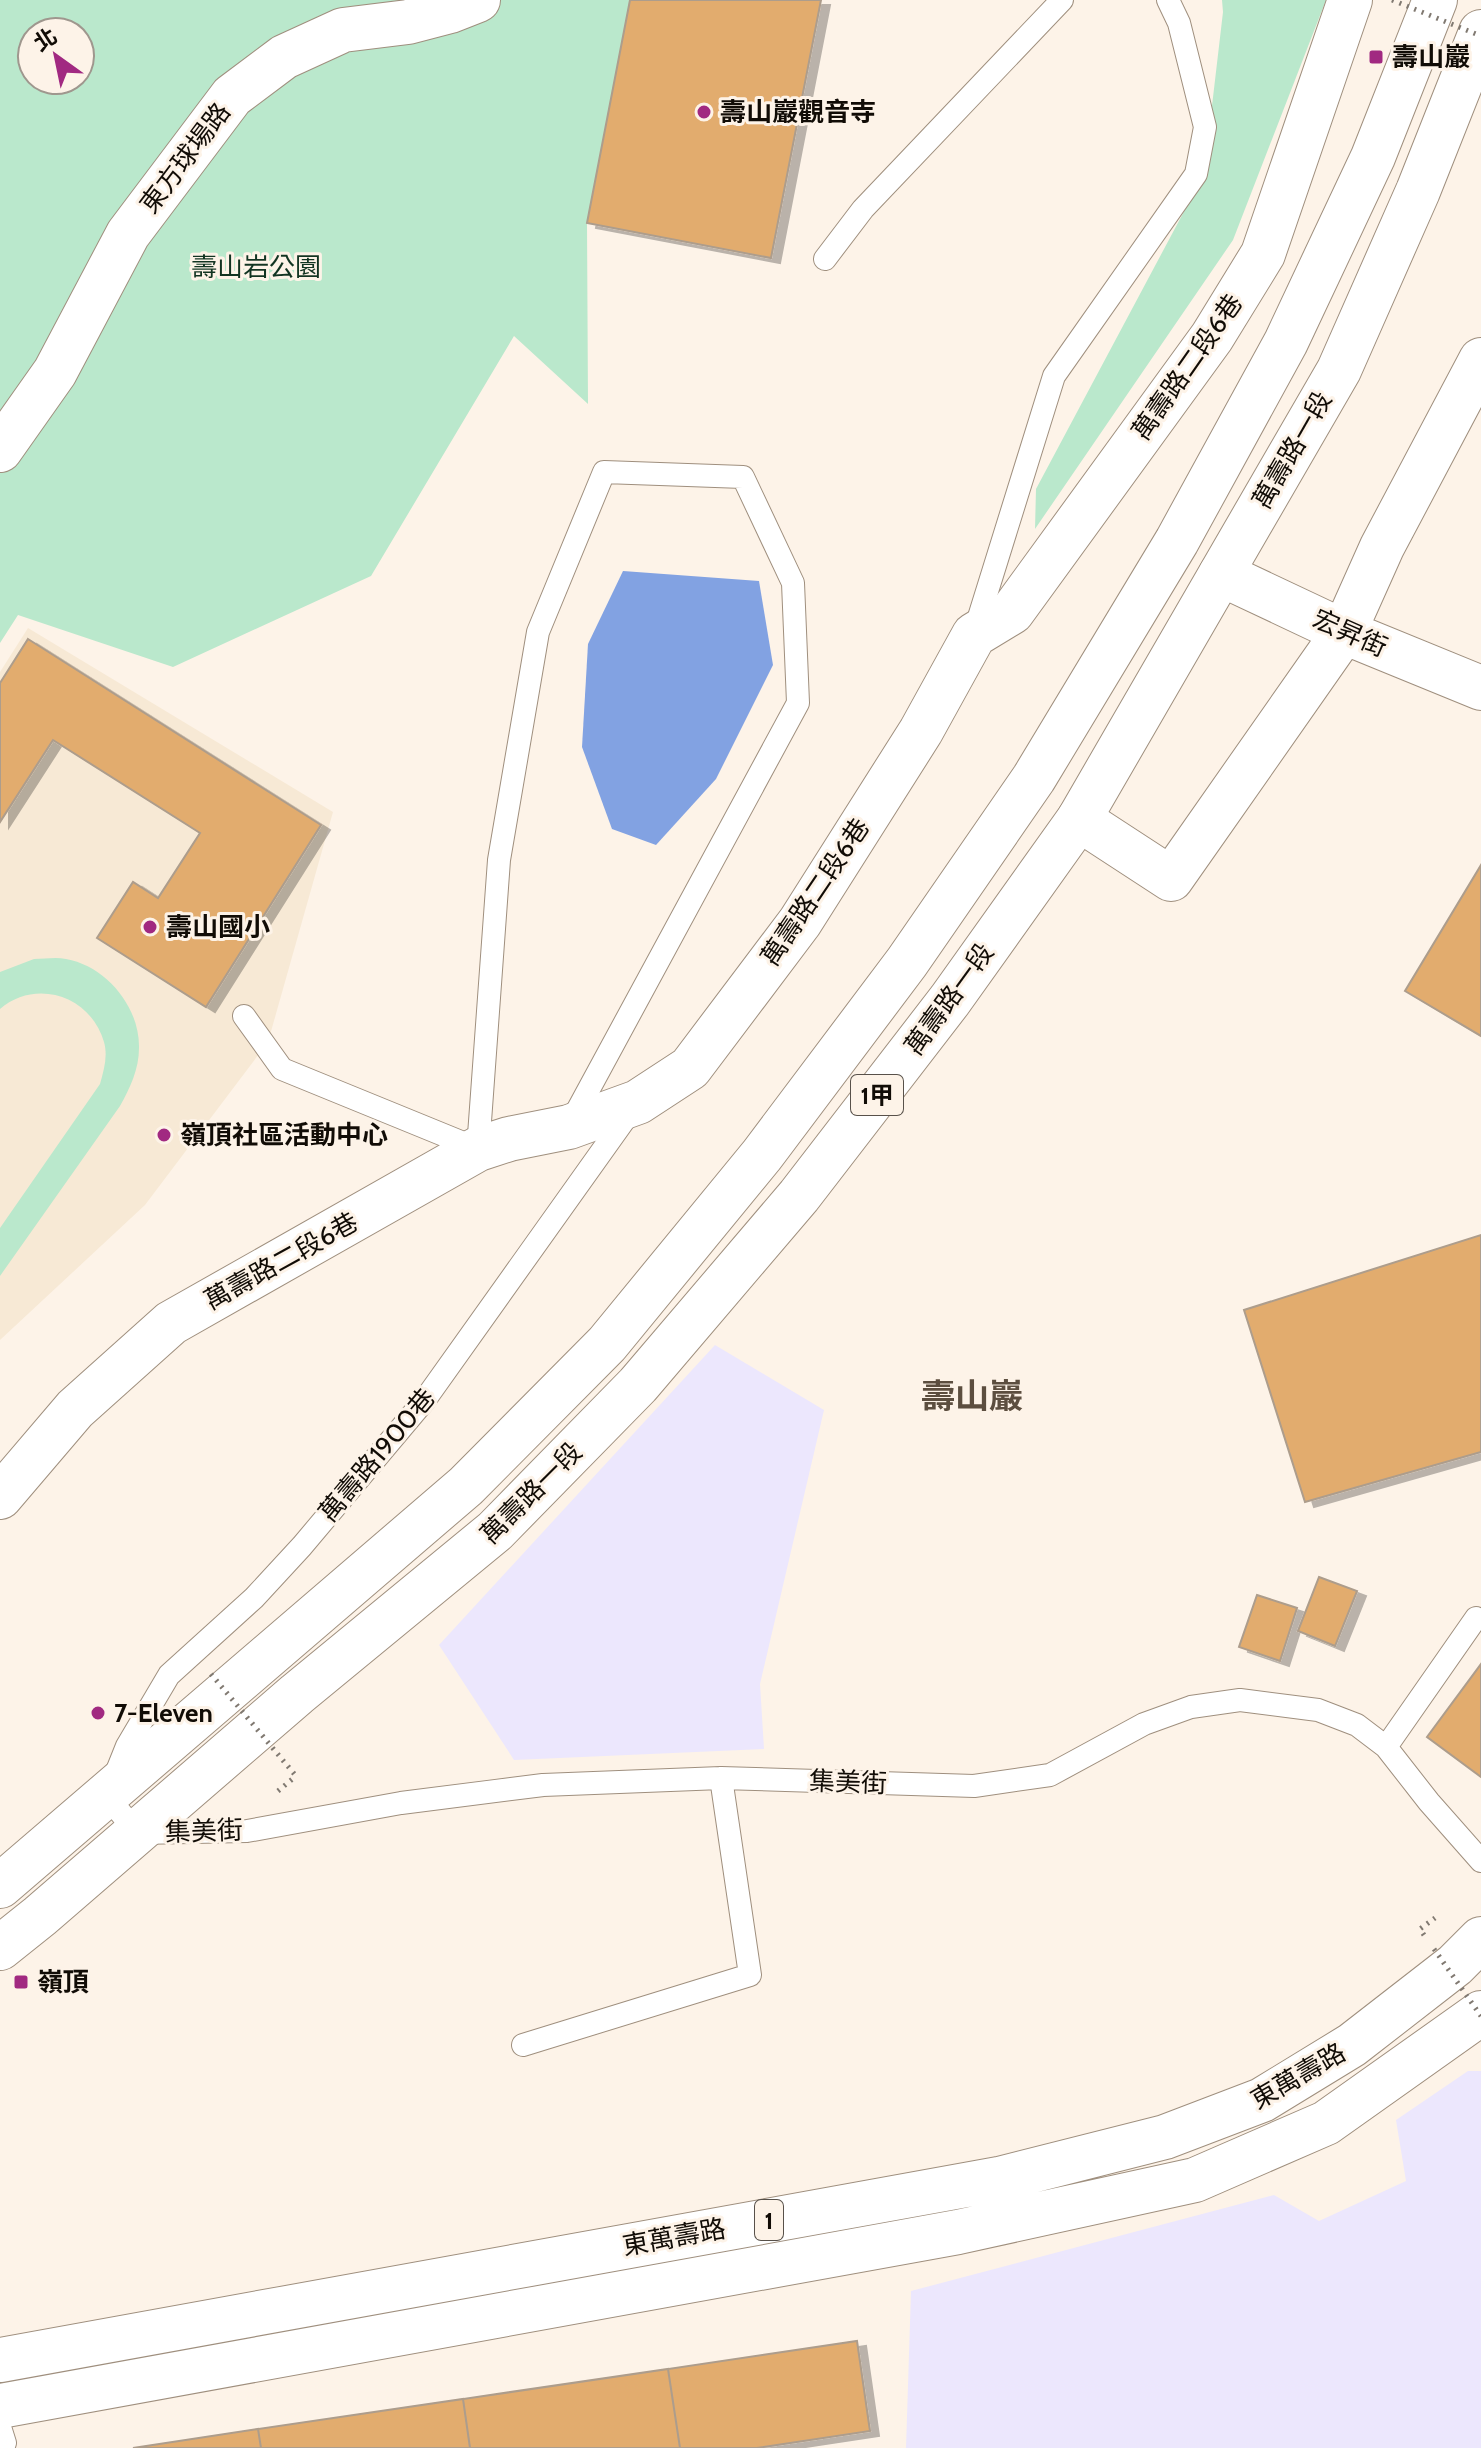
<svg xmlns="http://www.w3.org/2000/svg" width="1481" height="2448" font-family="Cabin,'Noto Sans TC',sans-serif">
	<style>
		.industrial { fill: #ece7fd }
		.education { fill: #f7e9d5 }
		.green { fill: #bae8cc; fill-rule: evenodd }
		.water { fill: #82a2e2 }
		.building { fill: #e2ac6e; stroke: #ad9d8c; stroke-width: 2; filter: url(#shadow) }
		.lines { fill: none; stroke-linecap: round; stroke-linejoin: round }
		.lane-casing { stroke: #9f8f7e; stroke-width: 24 }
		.street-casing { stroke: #9f8f7e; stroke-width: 46 }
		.primary-casing { stroke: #9f8f7e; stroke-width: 46 }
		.path { stroke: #807971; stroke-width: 5; stroke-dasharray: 2 6; stroke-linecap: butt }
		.lane { stroke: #fff; stroke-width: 22 }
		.street { stroke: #fff; stroke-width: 44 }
		.primary { stroke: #fff; stroke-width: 44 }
		.path-bridge { stroke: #807971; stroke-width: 5; stroke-dasharray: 2 6; stroke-linecap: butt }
		.poi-dot { fill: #a12981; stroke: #fdf3e8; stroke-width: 3 }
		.labels { text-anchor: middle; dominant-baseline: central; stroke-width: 6; stroke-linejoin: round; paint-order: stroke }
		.shield { fill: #fdf3e8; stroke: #58514a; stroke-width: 2 }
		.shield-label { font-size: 24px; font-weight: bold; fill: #110c06 }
		.poi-label { font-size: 26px; font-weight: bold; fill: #110c06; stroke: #fdf3e8; text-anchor: start }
		.street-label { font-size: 26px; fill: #110c06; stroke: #fdf3e8 }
		.park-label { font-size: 26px; fill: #123422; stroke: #fdf3e8 }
		.district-label { font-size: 34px; font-weight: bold; fill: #5c4e3f; stroke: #fdf3e8 }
	</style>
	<defs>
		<filter id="shadow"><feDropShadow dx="9" dy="5" stdDeviation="0" flood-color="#0004"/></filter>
	</defs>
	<rect width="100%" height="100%" fill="#fdf3e8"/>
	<!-- industrial -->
	<path class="industrial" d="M715,1345l109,65 -64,274 4,65 -250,11 -75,-115z
		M1468,2071h13v377h-575l5,-157 363,-96 45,26 87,-40 -10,-61z"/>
	<!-- education -->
	<path class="education" d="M28,628l305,184 -65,230 -123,163 -145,135v-668z"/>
	<!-- green -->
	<path class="green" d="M0,0h630l-43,223 1,181 -74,-68 -143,240 -198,91 -155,-52 -18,28zM32,32h48v48h-48z
		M1222,0h104l-93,240 -198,289 1,-40 168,-315 19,-162z
		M34,959c10,0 22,-2 32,0 40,7 74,48 73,89 0,21 -9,40 -19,58l-120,170v-48l100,-144c4,-14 8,-28 4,-42 -13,-46 -68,-64 -104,-33v-37z"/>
	<!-- water -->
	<path class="water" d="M623,571l136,10 14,84 -57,114 -60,66 -44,-16 -30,-82 6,-103z"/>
	<!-- building -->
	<path class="building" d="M630,0h191l-50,258 -184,-35z
		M28,639l293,186 -115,182 -109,-69 36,-56 25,16 42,-65 -147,-93 -53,82v-139z
		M1481,865v171l-76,-45z
		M1481,1235v217l-176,50 -61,-192z
		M1319,1577l38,14 -22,55 -37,-15z
		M1257,1595l40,13 -17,53 -41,-14z
		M1481,1664v113l-54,-40z
		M857,2341l13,90 -113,17h-77l-12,-79z
		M668,2369l12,79h-210l-7,-49z
		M463,2399l7,49h-209l-3,-19z
		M258,2429l3,19h-128z"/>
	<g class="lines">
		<!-- lane casing -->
		<g class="lane-casing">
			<path id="lane" d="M825,259l38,-50 199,-209
				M975,630l79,-254 142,-202 9,-47 -26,-104 -11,-23
				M244,1016l38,53 196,80 21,-289 39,-228 66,-160 139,5 50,106 5,120 -228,421
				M632,1109l-208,292 -122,145 -48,52 -85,77 -42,71 -20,50 30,37 110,-2 154,-28 142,-18 178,-7 253,8 76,-11 94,-51 47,-17 49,-7 78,10 39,15 29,22 43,55 52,59
				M1386,1747l90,-129
				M523,2045l227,-70 -29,-197
				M0,2427l5,16"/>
		</g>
		<!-- street casing -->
		<g class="street-casing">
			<path id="street" d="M0,450l55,-78 73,-138 104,-138 52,-39 59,-27 65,-8 42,-11 28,-11
				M1221,574l123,58 137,56
				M1079,819l92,60 173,-247 38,-85 99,-187
				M0,1497l75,-88 96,-86 307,-174 31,-10 60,-12 69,-25 52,-34 110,-146 121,-191 53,-96 38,-23 200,-275 51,-83 87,-254"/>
		</g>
		<!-- primary casing -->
		<g class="primary-casing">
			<path id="primary" d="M0,1886l466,-400 141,-142 155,-189 145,-193 127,-184 143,-237 109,-199 87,-185 62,-157
				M0,1948l40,-32 257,-222 198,-163 143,-146 161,-189 151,-196 129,-181 260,-449 79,-179 63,-159
				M0,2360l999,-181 166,-42 97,-37 90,-55 103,-80 26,-26
				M0,2406l958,-174 237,-52 131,-57 155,-110"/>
		</g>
		<!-- path -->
		<path class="path" d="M278,1791l18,-15
			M1424,1935l-4,-6 15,-11"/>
		<!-- lane -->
		<use href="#lane" class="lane"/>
		<!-- street -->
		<use href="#street" class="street"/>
		<!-- primary -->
		<use href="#primary" class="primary"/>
		<!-- path-bridge -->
		<path class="path-bridge" d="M1392,0l89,36
			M211,1674l85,102
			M1434,1949l47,67"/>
	</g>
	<!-- markers -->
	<g class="poi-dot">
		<rect x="1368" y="49" width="16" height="16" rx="4"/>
		<circle cx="704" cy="112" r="8"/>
		<circle cx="150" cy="927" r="8"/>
		<circle cx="164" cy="1135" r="8"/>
		<circle cx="98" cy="1713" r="8"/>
		<rect x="13" y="1974" width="16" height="16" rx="4"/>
	</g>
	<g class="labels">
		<!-- shield labels -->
		<g class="shield">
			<rect x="851" y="1075" width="52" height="40" rx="6"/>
			<rect x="755" y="2200" width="28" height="40" rx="6"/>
		</g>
		<g class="shield-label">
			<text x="877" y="1095">1甲</text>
			<text x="769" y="2220">1</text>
		</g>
		<!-- poi labels -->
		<g class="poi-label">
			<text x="1392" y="57">壽山巖</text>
			<text x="720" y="112">壽山巖觀音寺</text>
			<text x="166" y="927">壽山國小</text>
			<text x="180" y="1135">嶺頂社區活動中心</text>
			<text x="114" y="1713">7-Eleven</text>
			<text x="37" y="1982">嶺頂</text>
		</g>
		<!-- street labels -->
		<g class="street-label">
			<text transform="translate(185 158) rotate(-53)">東方球場路</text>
			<text transform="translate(1187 367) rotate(-55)">萬壽路二段6巷</text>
			<text transform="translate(1292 450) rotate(-60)">萬壽路一段</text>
			<text transform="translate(1350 633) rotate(24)">宏昇街</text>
			<text transform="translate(815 892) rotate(-56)">萬壽路二段6巷</text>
			<text transform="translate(949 999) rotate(-54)">萬壽路一段</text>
			<text transform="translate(281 1261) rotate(-29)">萬壽路二段6巷</text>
			<text transform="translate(377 1455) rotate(-50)">萬壽路1900巷</text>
			<text transform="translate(531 1493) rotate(-45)">萬壽路一段</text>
			<text transform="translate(848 1782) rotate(2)">集美街</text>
			<text transform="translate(204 1831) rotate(-2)">集美街</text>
			<text transform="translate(1298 2076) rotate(-30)">東萬壽路</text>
			<text transform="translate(674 2237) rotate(-10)">東萬壽路</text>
		</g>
		<!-- park labels -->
		<g class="park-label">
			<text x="256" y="267">壽山岩公園</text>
		</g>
		<!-- district labels -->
		<g class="district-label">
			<text x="972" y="1396">壽山巖</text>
		</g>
	</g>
	<!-- north arrow -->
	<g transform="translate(56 56) rotate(327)"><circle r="38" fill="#fdf3e8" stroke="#9f978e" stroke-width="2"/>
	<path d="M0-6L14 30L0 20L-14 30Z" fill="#a12981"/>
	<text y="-12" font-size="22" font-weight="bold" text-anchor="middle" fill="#110c06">北</text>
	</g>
</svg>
